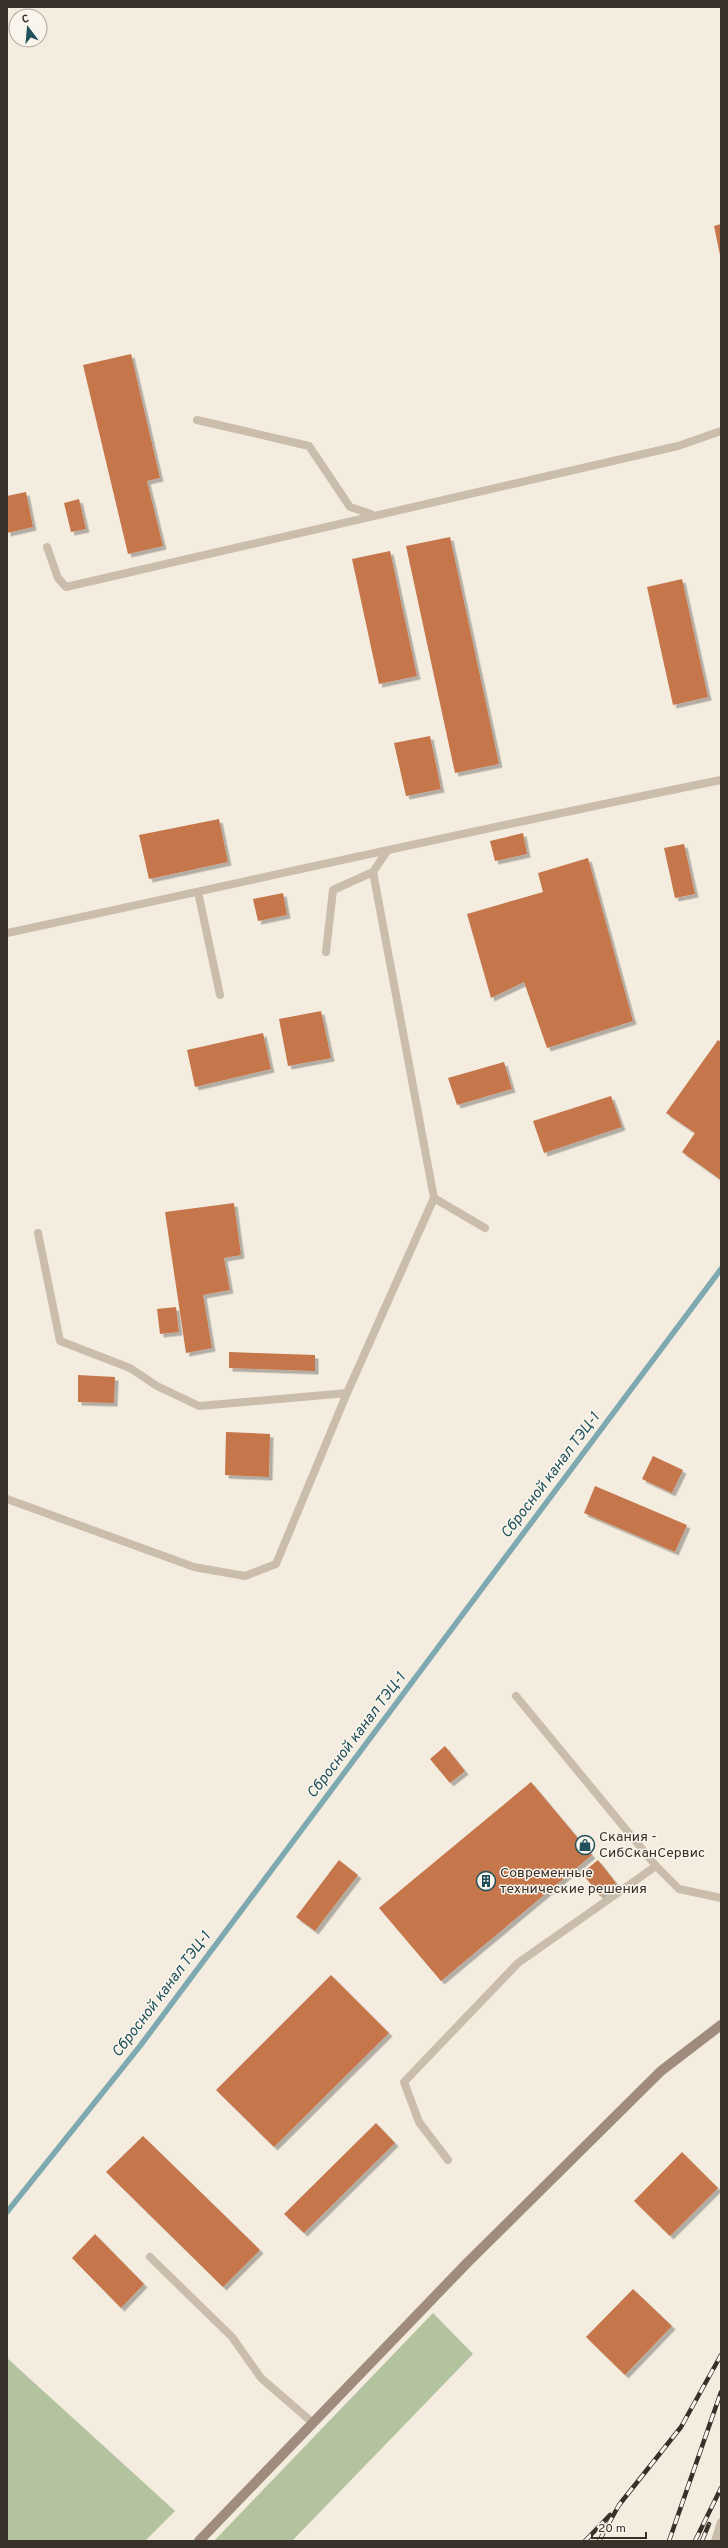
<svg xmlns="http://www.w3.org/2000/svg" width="728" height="2548" font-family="Overpass,sans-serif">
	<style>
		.green { fill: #b3c29f }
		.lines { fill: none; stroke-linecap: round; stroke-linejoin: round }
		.stream { stroke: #7ea9b0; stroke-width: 5.5 }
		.building { fill: #c5764b; filter: url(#shadow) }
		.service { stroke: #cbbdab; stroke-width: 8 }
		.secondary { stroke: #9f8c7c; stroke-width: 10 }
		.rail-casing { stroke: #39302a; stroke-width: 4.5 }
		.rail { stroke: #faf5ec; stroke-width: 3; stroke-dasharray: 9; stroke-linecap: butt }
		.labels { text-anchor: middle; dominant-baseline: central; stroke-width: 3; stroke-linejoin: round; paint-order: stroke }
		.poi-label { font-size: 14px; fill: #39302a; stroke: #faf5ec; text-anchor: start }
		.water-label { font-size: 15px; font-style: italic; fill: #1f505b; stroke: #faf5ec }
	</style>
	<defs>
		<filter id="shadow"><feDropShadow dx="3.5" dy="3.5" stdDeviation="0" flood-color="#0004"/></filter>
	</defs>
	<rect width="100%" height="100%" fill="#f3ecdf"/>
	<!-- green -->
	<path class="green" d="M433,2313l40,41 -181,187h-78z
		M7,2358l168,153 -30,30h-138z"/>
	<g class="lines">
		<!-- stream -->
		<path class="stream" d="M7,2212l133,-166 581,-777"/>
	</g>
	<!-- building -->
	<path class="building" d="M721,224v31h-1l-6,-29z
		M131,354l29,124 -13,3 16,65 -35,8 -45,-189z
		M26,492l7,35 -26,6v-37z
		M79,499l7,30 -15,3 -7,-29z
		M450,537l49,227 -44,9 -49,-227z
		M390,551l27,125 -38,8 -27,-125z
		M682,579l26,118 -35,8 -26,-118z
		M430,736l11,53 -35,7 -12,-53z
		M219,819l9,43 -79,17 -10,-44z
		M523,833l4,21 -32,7 -5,-20z
		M684,844l11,50 -20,4 -11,-50z
		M588,858l45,163 -86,27 -23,-66 -33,16 -24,-84 76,-22 -5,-19z
		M283,893l4,22 -29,6 -5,-22z
		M321,1011l10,47 -43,8 -9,-47z
		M263,1033l8,36 -76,18 -8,-37z
		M718,1040l3,2v138l-39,-28 13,-19 -29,-20z
		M504,1062l8,27 -55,16 -9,-27z
		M611,1096l11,31 -78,26 -11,-32z
		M234,1203l7,52 -17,3 6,32 -27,5 9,53 -26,5 -21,-141z
		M176,1307l3,25 -19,2 -3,-25z
		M229,1352l86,3v16l-86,-3z
		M78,1375l37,2 -1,26 -36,-1z
		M226,1432l44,2 -1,43 -44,-2z
		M653,1456l30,14 -11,23 -30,-14z
		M595,1486l92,39 -12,27 -91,-39z
		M445,1746l20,25 -15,12 -20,-24z
		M531,1782l61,73 -151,126 -62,-73z
		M339,1860l19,15 -43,56 -19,-14z
		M598,1860l18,23 -16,13 -18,-23z
		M331,1975l58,58 -115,114 -58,-57z
		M376,2123l19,20 -91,90 -20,-19z
		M143,2136l117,114 -37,37 -117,-115z
		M682,2152l36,36 -48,48 -36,-35z
		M95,2234l49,50 -23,24 -49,-50z
		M633,2289l39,37 -47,49 -39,-38z"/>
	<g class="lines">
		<!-- service -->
		<path class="service" d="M197,420l112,26 41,61 21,7
			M47,547l11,31 8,9 612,-141 43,-15
			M198,892l22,103
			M7,933c238,-51 475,-105 714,-153
			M326,952l7,-62 40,-18
			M434,1198l51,30
			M38,1233l22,108 70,27 27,18 42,20 148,-13
			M7,1499l187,68 51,9 31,-12 71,-171 87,-195 -61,-326 14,-21
			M516,1696l140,170 23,23 42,9
			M448,2160l-29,-38 -15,-40 114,-119 138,-97
			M150,2257l82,80 29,41 52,45
			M715,2541l6,-19"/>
		<!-- secondary -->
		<path class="secondary" d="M199,2541l269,-279 193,-191 60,-46"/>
		<!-- rail casing -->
		<g class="rail-casing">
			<path id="rail" d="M585,2541l25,-26
				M599,2541l20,-36 62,-78 40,-72
				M669,2541l52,-149
				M695,2541l26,-53
				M702,2541l7,-17"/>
		</g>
		<!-- rail -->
		<use href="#rail" class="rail"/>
	</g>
	<!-- icons -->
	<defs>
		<g id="shop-ring" transform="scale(1)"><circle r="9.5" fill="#faf5ec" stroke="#1f505b" stroke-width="1.5"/><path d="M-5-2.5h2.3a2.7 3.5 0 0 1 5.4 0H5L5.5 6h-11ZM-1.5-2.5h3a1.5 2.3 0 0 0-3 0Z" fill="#1f505b"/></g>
		<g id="building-ring" transform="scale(1)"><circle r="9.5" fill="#faf5ec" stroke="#1f505b" stroke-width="1.5"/><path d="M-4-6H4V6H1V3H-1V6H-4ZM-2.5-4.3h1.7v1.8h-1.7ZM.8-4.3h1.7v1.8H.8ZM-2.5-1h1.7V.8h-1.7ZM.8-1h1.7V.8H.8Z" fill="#1f505b"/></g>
	</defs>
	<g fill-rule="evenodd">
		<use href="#shop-ring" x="585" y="1845"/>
		<use href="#building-ring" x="486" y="1881"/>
	</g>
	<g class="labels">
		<!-- poi labels -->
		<g class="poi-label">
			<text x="599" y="1837">Скания -<tspan x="599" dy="16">СибСканСервис</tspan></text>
			<text x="500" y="1873">Современные<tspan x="500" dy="16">технические решения</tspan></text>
		</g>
		<!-- water labels -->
		<g class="water-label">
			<text transform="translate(551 1476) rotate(-53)">Сбросной канал ТЭЦ-1</text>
			<text transform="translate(357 1736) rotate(-53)">Сбросной канал ТЭЦ-1</text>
			<text transform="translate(162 1995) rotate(-53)">Сбросной канал ТЭЦ-1</text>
		</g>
	</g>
	<!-- border -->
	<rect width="728" height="2548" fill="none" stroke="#39302a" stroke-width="16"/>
	<!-- north arrow -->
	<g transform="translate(28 28) rotate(344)"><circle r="19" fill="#faf5ec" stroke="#ada69e"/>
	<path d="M0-3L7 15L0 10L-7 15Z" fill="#1f505b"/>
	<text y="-6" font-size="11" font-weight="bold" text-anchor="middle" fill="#39302a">С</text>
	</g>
	<!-- scale -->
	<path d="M592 2532v6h54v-6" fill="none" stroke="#39302a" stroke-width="2"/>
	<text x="598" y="2532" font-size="12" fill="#39302a" stroke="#faf5ec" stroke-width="3" paint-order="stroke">20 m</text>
</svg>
